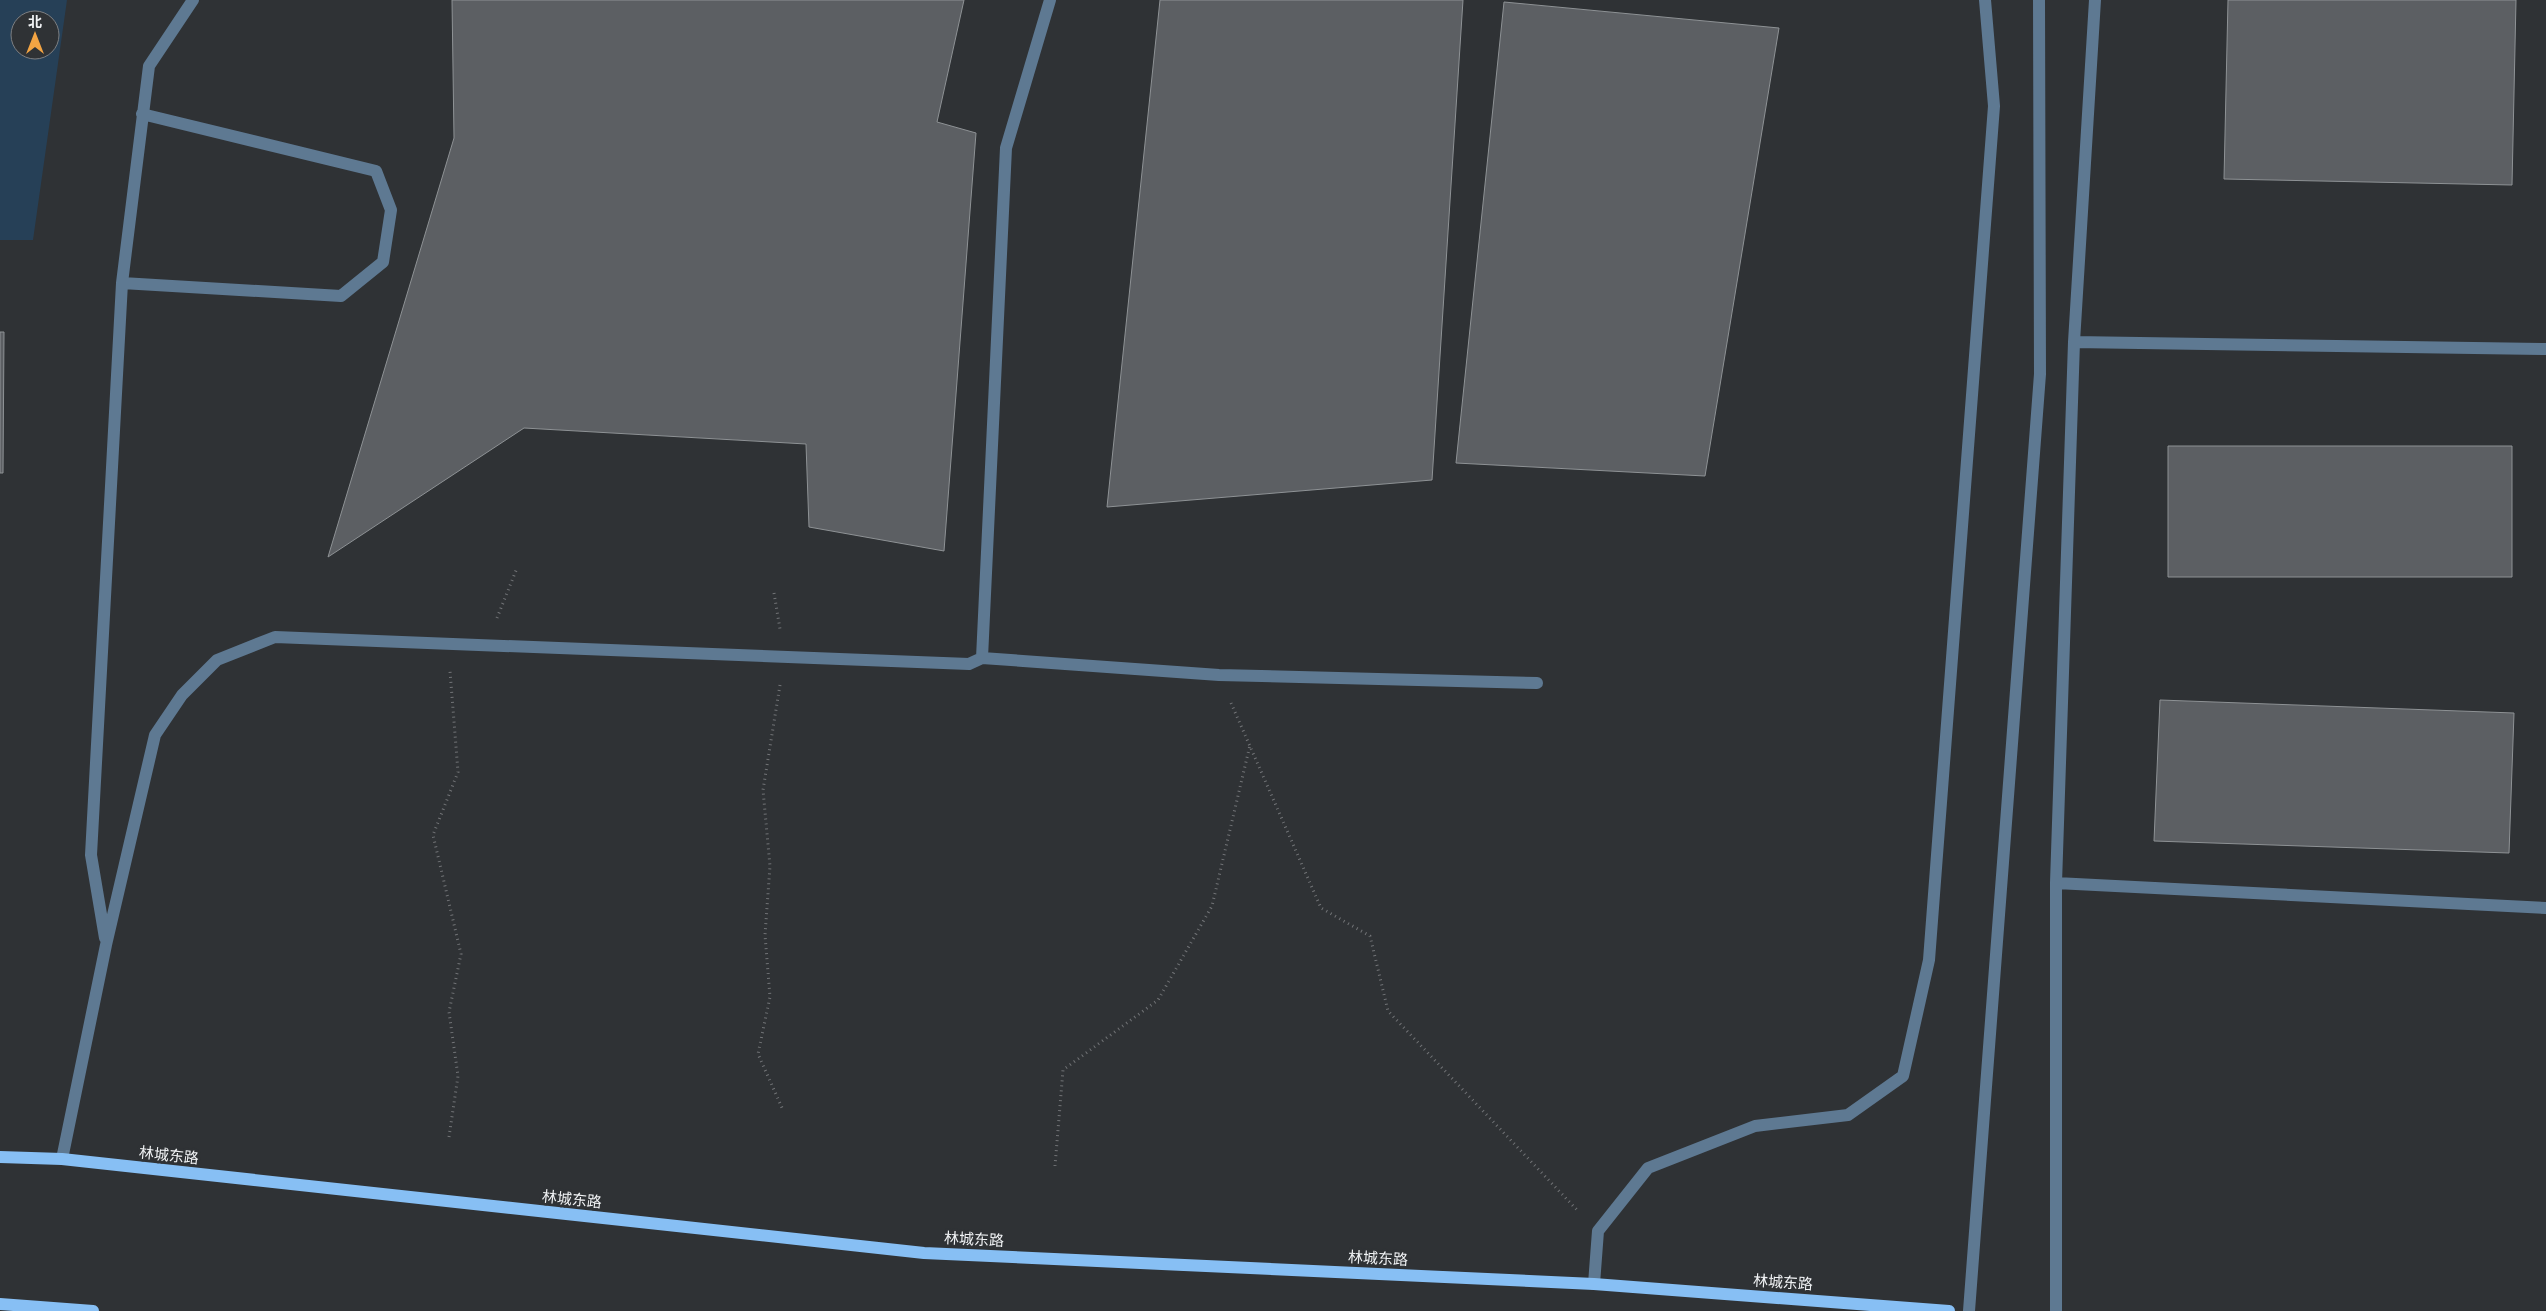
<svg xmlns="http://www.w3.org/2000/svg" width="2546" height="1311" font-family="Mulish,'Noto Sans SC',sans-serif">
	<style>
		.green { fill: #264057; fill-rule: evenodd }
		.building { fill: #5c5f63; stroke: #8e9295 }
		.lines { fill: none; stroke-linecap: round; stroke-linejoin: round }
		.path { stroke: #727477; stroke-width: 3; stroke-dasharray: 1 4; stroke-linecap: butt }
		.minor { stroke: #5e7992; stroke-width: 12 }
		.major { stroke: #87bff4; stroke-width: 12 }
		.labels { text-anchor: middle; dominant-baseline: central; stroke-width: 5; stroke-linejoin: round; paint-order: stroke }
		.street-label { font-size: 15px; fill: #f1f3f5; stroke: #2f3235 }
	</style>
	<rect width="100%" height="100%" fill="#2f3235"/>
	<!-- green -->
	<path class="green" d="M0,0h67l-34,240h-33zM20,20h30v30h-30z"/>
	<!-- building -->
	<path class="building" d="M452,0h512l-27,122 39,11 -32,418 -135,-24 -3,-83 -282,-16 -196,129 126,-419z
		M1160,0h303l-31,480 -325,27z
		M2228,0h288l-4,185 -288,-6z
		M1504,2l275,26 -74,448 -249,-13z
		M0,332h4l-1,141h-3z
		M2168,446h344v131h-344z
		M2160,700l354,13 -5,140 -355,-12z"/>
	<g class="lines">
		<!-- path -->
		<path class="path" d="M774,593l6,36
			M497,618l20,-50
			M780,685l-17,105 7,76 -5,69 5,62 -12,57 25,56
			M1231,703l90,205 49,28 18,75 190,200
			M449,1137l9,-61 -9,-64 12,-58 -28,-119 25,-63 -8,-101
			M1055,1166l8,-96 95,-70 54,-94 38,-161"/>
		<!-- minor -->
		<path class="minor" d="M122,283l219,13 42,-34 8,-52 -15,-39 -234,-57
			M2074,342l472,7
			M982,658l24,-510 44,-148
			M2056,883l490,25
			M105,938l-14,-83 31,-572 27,-217 44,-66
			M62,1159l44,-214 49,-210 27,-40 35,-35 58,-23 694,27 13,-6 237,17 318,8
			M1594,1284l4,-53 50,-63 107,-42 93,-11 55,-39 26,-116 65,-854 -9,-106
			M1969,1311l71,-937 -1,-374
			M2056,1311v-428l18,-541 21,-342"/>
		<!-- major -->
		<path class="major" d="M0,1157l62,2 862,94 670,31 355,27
			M0,1304l93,7"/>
	</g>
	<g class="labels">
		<!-- street labels -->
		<g class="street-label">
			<text transform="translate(169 1155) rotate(6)">林城东路</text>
			<text transform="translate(572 1199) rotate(6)">林城东路</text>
			<text transform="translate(974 1239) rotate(3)">林城东路</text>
			<text transform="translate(1378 1258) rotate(3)">林城东路</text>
			<text transform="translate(1783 1282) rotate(4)">林城东路</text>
		</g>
	</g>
	<!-- north arrow -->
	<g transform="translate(35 35)"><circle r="24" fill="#2f3235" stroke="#7d7f82"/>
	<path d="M0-4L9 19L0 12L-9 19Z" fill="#f3a443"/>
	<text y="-8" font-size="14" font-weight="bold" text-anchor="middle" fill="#f1f3f5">北</text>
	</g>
</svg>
